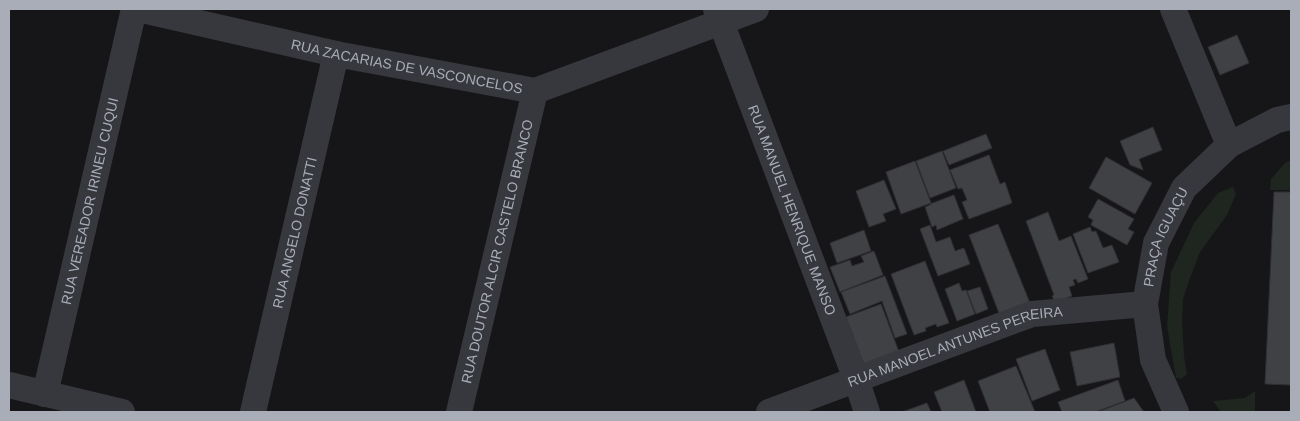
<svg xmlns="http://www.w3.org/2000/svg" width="1300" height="421" font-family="Helvetica,sans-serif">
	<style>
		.green { fill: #1e261f }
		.building { fill: #404145; stroke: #303034 }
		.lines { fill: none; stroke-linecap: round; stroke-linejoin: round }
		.minor { stroke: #37383d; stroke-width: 26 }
		.labels { text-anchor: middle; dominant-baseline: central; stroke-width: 4; stroke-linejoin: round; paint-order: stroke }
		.street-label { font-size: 14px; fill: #a8adb8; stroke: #111113 }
	</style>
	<rect width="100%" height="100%" fill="#161618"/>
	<!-- green -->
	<path class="green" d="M1291,160v30h-21l1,-11 14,-16z
		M1233,187l3,7 -9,21 -27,37 -10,26 -7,21 -1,23 2,34 3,18 -6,5 -5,-1 -9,-52 4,-54 23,-49 24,-30z
		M1255,391v20l2,1h-36l-8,-11 32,-3z"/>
	<!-- building -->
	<path class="building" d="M1237,35l12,28 -29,12 -12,-28z
		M1153,127l9,23 -23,9 4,11 -13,-5 -10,-24z
		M986,134l6,14 -43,17 -6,-14z
		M942,151l14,37 -26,10 -14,-37z
		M989,155l11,29 5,-2 7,21 -43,16 -7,-17 5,-2 -5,-12 -4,1 -8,-19z
		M1106,157l46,26 -17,31 -46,-26z
		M915,161l16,42 -30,11 -15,-42z
		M884,180l12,29 -13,5 3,7 -17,6 -13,-36z
		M1274,192h17v193l-26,-1z
		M954,195l9,24 -26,11 -1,-5 -4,2 -7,-20 5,-2v-1z
		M1098,199l36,20 -6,10 6,3 -7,13 -36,-20 2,-5 -5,-3z
		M1048,212l11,29 12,-5 17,43 -10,4 -2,-4 -3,1 2,5 -6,2 3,9 -17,6 -3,-6 2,-1 -28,-74z
		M998,224l34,84 -30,13 -33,-86z
		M930,225l6,17 14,-5 5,14 9,-3 6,16 -32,12 -18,-47z
		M1090,227l2,5 4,-1 7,17 9,-3 7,17 -31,11 -15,-39z
		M864,230l7,21 -34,12 -7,-20z
		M874,251l9,24 -43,17 -10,-25 20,-7 2,6 12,-4 -3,-6z
		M925,261l24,62 -12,4 -1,-3 -11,4 1,3 -12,4 -23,-61z
		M885,276l22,58 -12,4 -13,-37 -32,13 -9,-22z
		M959,283l3,8 4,-1 9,24 -18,7 -12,-32z
		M980,287l8,22 -12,5 -9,-23z
		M881,304l18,48 -35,13 -18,-48z
		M1114,343l6,34 -43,9 -7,-34z
		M1045,349l15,41 -28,11 -16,-42z
		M1016,366l19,46h-45l-12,-31z
		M964,380l12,32h-34l-8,-20z
		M1118,380l7,21 -30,11h-33l-4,-10z
		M1134,398l10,14h-46z
		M927,403l4,9h-29z"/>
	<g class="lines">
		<!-- minor -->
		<g class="minor">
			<path id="s1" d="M138,9l198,45 199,37 221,-82"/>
			<path id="s2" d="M716,9l140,370 11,33"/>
			<path d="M1173,9l56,136"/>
			<path d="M9,385l113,27"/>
			<path id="s3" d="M45,394l89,-385"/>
			<path id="s4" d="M253,412l83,-358"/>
			<path id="s5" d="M459,412l76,-321"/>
			<path id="s6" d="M769,412l263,-98 113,-10"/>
			<path id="s7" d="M1176,412l-23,-52 -8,-56 11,-61 28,-55 45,-43 48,-25 14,-3"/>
		</g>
	</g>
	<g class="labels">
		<!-- street labels -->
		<g class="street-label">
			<text stroke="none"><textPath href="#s1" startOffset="275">RUA ZACARIAS DE VASCONCELOS</textPath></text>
			<text stroke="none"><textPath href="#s3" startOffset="198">RUA VEREADOR IRINEU CUQUI</textPath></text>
			<text stroke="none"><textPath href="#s2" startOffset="215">RUA MANUEL HENRIQUE MANSO</textPath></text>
			<text stroke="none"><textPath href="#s4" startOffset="184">RUA ANGELO DONATTI</textPath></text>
			<text stroke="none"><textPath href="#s7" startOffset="184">PRAÇA IGUAÇU</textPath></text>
			<text stroke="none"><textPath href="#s5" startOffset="165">RUA DOUTOR ALCIR CASTELO BRANCO</textPath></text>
			<text stroke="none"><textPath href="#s6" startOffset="198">RUA MANOEL ANTUNES PEREIRA</textPath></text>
		</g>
	</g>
	<!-- border -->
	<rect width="1300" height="421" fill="none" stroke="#a8adb8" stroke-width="20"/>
</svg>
